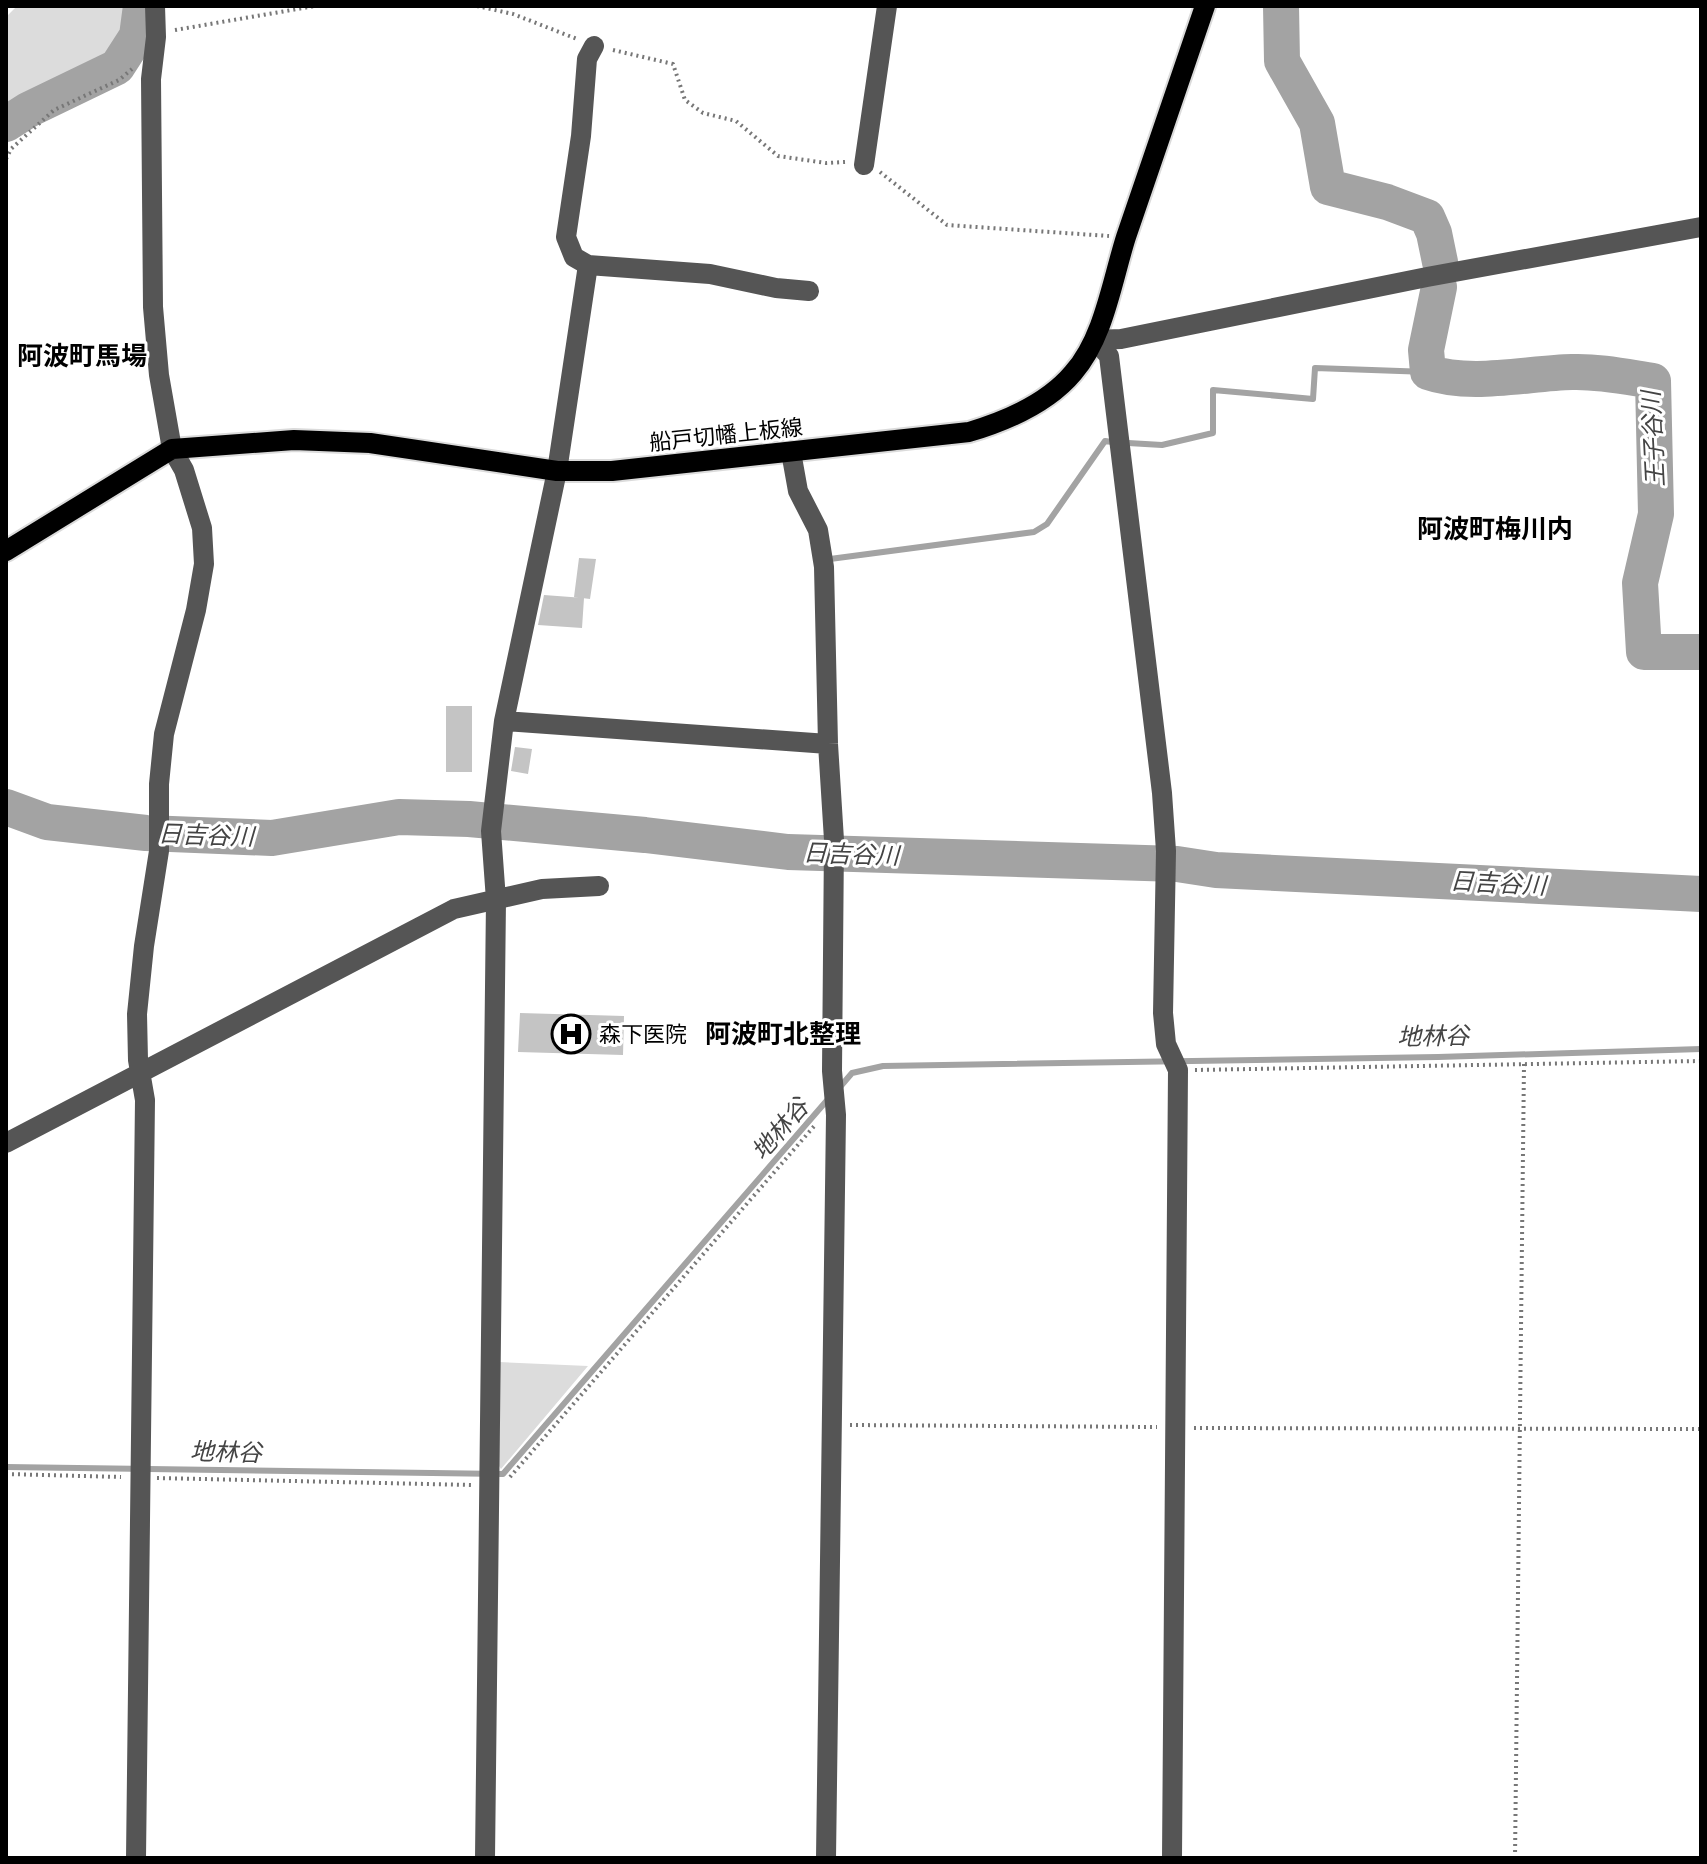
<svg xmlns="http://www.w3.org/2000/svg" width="1707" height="1864" font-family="Poppins,'Noto Sans JP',sans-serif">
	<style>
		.green { fill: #dcdcdc }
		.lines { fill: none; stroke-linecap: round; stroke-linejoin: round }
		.stream { stroke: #a3a3a3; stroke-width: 6 }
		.river { stroke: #a3a3a3; stroke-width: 36 }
		.building { fill: #c4c4c4 }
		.major-casing { stroke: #dbdbdb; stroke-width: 24 }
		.path { stroke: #777; stroke-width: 4; stroke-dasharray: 2 4; stroke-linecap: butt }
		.minor { stroke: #555; stroke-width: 20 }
		.major { stroke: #000; stroke-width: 20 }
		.labels { text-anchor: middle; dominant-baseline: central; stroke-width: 6; stroke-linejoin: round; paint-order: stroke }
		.street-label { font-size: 22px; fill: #000; stroke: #fff }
		.poi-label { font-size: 22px; fill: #000; stroke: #fff; text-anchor: start }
		.water-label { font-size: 24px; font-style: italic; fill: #444; stroke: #fff }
		.quarter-label { font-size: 26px; font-weight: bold; fill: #000; stroke: #fff }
	</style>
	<rect width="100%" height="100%" fill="#fff"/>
	<!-- green -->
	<path class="green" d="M17,6h118l-2,24 -20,30 -86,40 -21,13v-96z
		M499,1362l89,4 -87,103 -4,-6z"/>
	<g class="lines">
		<!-- stream -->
		<path class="stream" d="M1128,443l34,2 51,-12v-43l100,9 2,-31 113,4
			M830,559l204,-27 13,-8 58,-83 7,1
			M840,1087l12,-14 31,-7 555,-9 263,-8
			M6,1467l497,7 326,-376"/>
		<!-- river -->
		<path class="river" d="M1281,6l1,55 35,62 11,64 59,15 40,15 7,16 6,29
			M6,124l22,-14 89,-43 20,-31 4,-30
			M1439,287l-13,63 2,22c42,15 100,1 144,0 27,-1 55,5 81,9l3,133 -16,69 4,69h57
			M6,807l41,15 99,11 126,5 127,-21 70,2 176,16 143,17 389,12 39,6 485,24"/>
	</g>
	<!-- building -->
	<path class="building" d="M579,558l17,1 -6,40 -16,-2z
		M544,595l40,3 -2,30 -44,-3z
		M446,706h26v66h-26z
		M515,747l17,2 -4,25 -17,-3z
		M520,1013l104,3 -1,39 -105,-3z"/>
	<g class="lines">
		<!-- major casing -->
		<g class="major-casing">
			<path id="major" d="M6,551l166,-102 122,-9 76,3 187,28h55l357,-39c37,-11 78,-28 104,-59 31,-35 39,-92 53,-136 26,-77 53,-154 79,-231"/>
		</g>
		<!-- path -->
		<path class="path" d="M394,6h79
			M477,6l36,8 64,25
			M175,30l140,-24
			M613,50l60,14 12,36 18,13 33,8 42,35 48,7 19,-1
			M6,159l5,-10 43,-39 65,-30 13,-11
			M880,172l67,53 162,11
			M1195,1070l506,-9
			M850,1425l307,2
			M1194,1428l507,1
			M6,1474l115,3
			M510,1477l306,-353
			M157,1478l315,7
			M1515,1858l9,-794"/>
		<!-- minor -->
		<path class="minor" d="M864,165l23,-159
			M588,265l122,9 66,14 33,3
			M1095,340l14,16 53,437 4,58 -3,162 3,31 12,26 -6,788
			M1095,340l26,-1 306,-62 274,-50
			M791,452l7,39 20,39 6,37 4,177 6,96 -2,231 4,44 -10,743
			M504,721l324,23
			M6,1143l448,-234 88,-20 57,-3
			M136,1858l9,-758 -7,-40 -1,-46 7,-68 15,-95v-67l5,-50 32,-124 8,-46 -2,-36 -18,-58 -12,-21 -13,-74 -6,-68 -2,-228 5,-42 -1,-31
			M485,1858l11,-958 -5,-69 13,-110 53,-250 31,-206 -14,-8 -8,-20 15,-101 6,-77 7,-13"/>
		<!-- major -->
		<use href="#major" class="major"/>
	</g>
	<!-- icons -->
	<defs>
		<g id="hospital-ring" transform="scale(2)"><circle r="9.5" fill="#fff" stroke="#000" stroke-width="1.5"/><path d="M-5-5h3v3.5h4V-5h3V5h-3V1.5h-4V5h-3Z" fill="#000"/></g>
	</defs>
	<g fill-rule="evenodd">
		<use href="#hospital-ring" x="571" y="1034"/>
	</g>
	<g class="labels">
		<!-- street labels -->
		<g class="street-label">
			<text transform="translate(726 435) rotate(-6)">船戸切幡上板線</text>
		</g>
		<!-- poi labels -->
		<g class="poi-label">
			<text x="599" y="1034">森下医院</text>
		</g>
		<!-- water labels -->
		<g class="water-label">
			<text transform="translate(1653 439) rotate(-93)">王子谷川</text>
			<text transform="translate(206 835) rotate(2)">日吉谷川</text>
			<text transform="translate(851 854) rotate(2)">日吉谷川</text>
			<text transform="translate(1498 883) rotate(3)">日吉谷川</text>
			<text transform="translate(1433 1036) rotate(-1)">地林谷</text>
			<text transform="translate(780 1129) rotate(-49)">地林谷</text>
			<text transform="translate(226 1452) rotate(1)">地林谷</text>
		</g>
		<!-- quarter labels -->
		<g class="quarter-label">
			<text x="82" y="356">阿波町馬場</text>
			<text x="1495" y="529">阿波町梅川内</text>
			<text x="783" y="1034">阿波町北整理</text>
		</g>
	</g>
	<!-- border -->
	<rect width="1707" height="1864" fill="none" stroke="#000000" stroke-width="16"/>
</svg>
